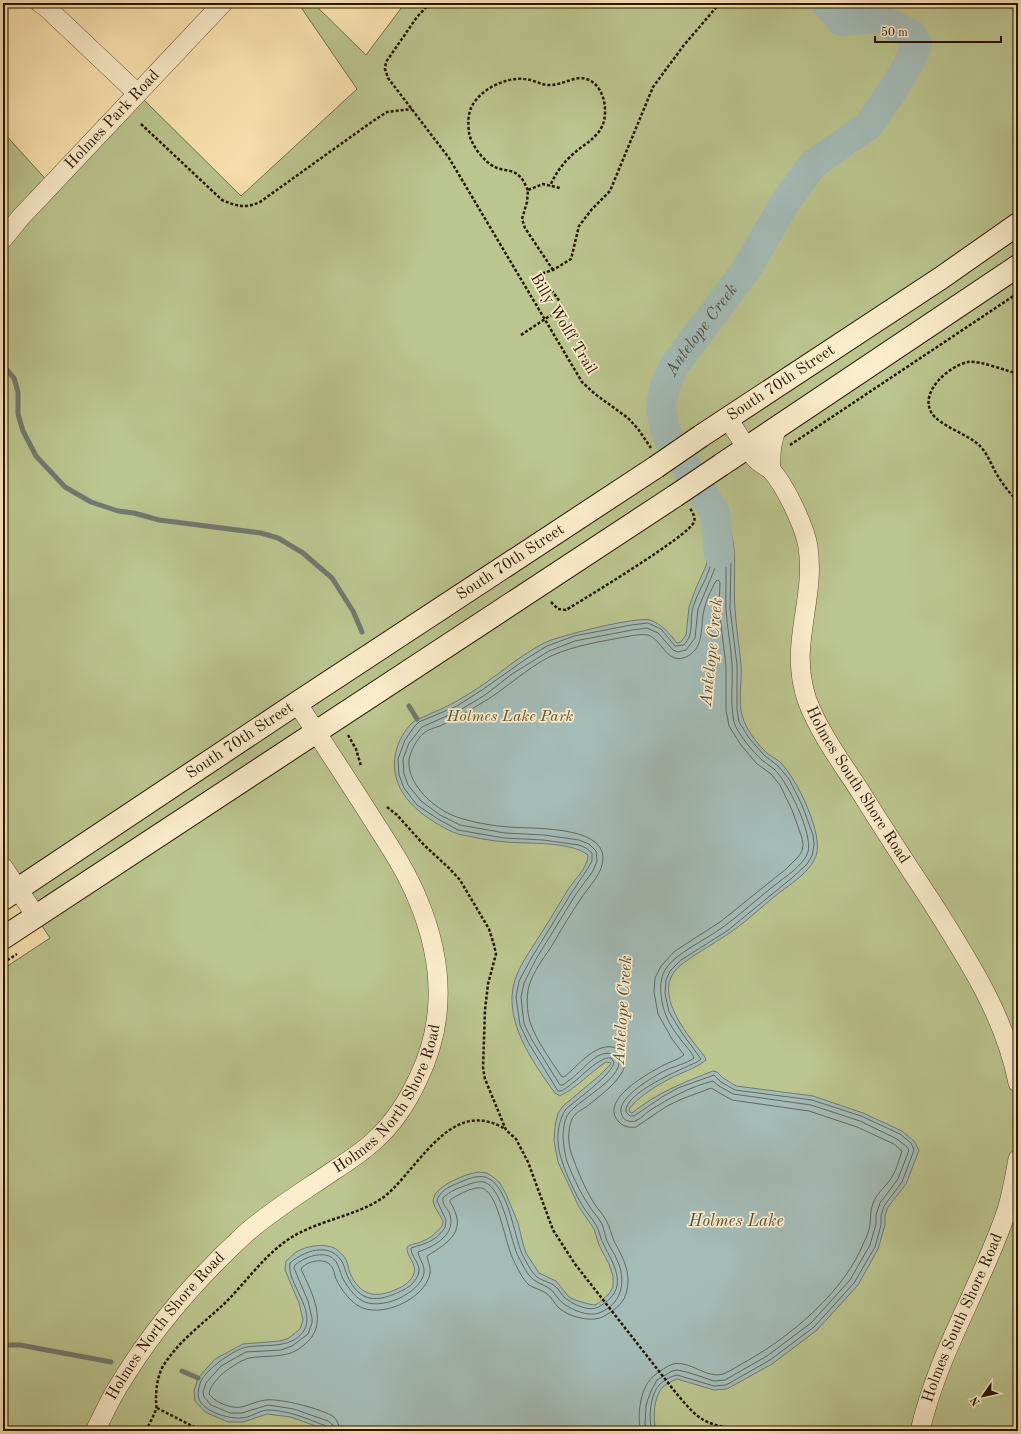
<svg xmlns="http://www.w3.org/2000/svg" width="1021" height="1434" font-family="'Old Standard TT',serif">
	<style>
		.green { fill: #bbc58f; stroke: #706d48 }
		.water { fill: #a4bcb8; stroke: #71796f }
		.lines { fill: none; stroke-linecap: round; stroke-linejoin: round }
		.shore { stroke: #64685c; stroke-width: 1 }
		.stream { stroke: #71796f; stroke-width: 5 }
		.river { stroke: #a4bcb8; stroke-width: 30 }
		.street-casing { stroke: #5a492d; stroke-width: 20 }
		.secondary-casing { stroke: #251501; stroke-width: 24 }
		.path { stroke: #251501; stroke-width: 2.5; stroke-dasharray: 3 2; stroke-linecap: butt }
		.street { stroke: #fceecd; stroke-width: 19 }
		.secondary { stroke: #fceecd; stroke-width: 22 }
		.secondary-bridge-casing { stroke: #251501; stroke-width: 24; stroke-linecap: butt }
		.secondary-bridge { stroke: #fceecd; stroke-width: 22 }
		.labels { text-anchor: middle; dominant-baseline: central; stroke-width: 3.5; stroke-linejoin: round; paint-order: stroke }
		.street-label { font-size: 16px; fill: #251501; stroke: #fceecd }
		.park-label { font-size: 16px; font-style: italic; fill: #5a5333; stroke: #fceecd }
		.water-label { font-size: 17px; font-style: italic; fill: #514f41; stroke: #fceecd }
	</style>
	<rect width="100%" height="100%" fill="#fbe5b2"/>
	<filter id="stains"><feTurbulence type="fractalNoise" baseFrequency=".005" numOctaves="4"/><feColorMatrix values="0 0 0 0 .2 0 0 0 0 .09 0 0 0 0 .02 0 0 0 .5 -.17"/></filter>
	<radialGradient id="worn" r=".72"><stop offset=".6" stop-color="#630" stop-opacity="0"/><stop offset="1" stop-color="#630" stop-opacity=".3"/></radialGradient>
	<!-- green -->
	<path class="green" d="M298,3h15l53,52 39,-52h613v1428h-1015v-462l47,-31 -47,-71v-735l48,53 86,-92 104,103 116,-107z"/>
	<!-- water -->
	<path class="water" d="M715,513c2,1 4,1 6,3 4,3 10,14 11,20 5,23 1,48 3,72 1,19 4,37 6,56 1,15 -2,31 0,46 2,16 15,33 27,44 4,3 10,6 13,9 16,16 43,72 35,93 -5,15 -25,28 -37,37 -18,14 -35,31 -54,43 -13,9 -43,25 -51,36 -19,26 16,66 31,85l1,3c-11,9 -24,12 -37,19 -13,7 -30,17 -40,30l1,3 2,1c25,-20 52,-31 81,-42l4,1 6,6 13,8 77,10 50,17 39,18 12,10 5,9 -13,34 -18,23 -3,9v9l-7,24 -20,36 -41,45 -45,34 -45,25 -13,1 -37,-11c-5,2 -11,5 -14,8 -10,10 -10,32 -7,44h-327l-38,-14 -24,-3 -24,8h-15l-23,-10 -10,-11 -1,-10 4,-13 17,-19 28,-15 37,-3 9,-3 11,-9 3,-9 -4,-17 -14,-33 1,-9c4,-3 8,-8 12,-10 9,-5 26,-8 36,-3 3,1 9,7 11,10 3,4 3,10 5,15 10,23 26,26 47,16 7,-3 15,-8 17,-16 3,-9 -8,-17 -7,-26 5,-4 11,-3 16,-6 8,-3 14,-9 19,-15l1,-5 -8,-14 -2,-6 2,-7 6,-6 9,-6 16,-7 12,-3 9,1 6,4 7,6 6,11 12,29 5,21 3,9 13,20 17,8 13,16 6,3 14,4 5,1 3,-1 12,-10 4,-7v-11l-4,-12 -10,-19 -5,-16 -15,-22 -21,-45 -4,-21 1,-15 3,-13 5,-7 36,-30 11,-11 1,-2 -5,-1c-16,10 -28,25 -46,34l-5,-3c-22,-30 -53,-74 -40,-113 4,-13 13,-26 20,-37 11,-17 22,-35 32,-52 7,-11 21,-23 21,-36 -18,-14 -60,-11 -82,-13 -15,-1 -34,-5 -48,-8 -12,-4 -24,-12 -34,-19 -13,-10 -24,-22 -28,-38 -5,-19 2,-39 15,-53 6,-6 14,-7 21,-11 12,-5 24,-11 35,-18 27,-16 50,-38 77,-52 14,-7 94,-27 106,-23 12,4 19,13 27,23l4,-1 5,-7 3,-28 7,-19 10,-22 4,-16 -1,-27z"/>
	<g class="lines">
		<!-- shore -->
		<path class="shore" d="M329,1431l-3,-5c-18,-7 -38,-16 -59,-16 -9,1 -17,8 -26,8 -12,1 -37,-6 -42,-19 -2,-5 0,-13 2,-18 5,-11 33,-32 46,-34 18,-3 44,2 56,-15 15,-21 -17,-49 -13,-69 14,-12 38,-21 51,-3 3,4 4,10 6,15 12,28 30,28 54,16 8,-3 17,-11 18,-20 1,-8 -8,-14 -8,-23 16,-5 23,-6 34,-20l1,-8 -9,-19c2,-9 11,-14 19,-17 9,-4 19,-9 29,-7 23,6 29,59 37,77 4,7 9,18 15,23 7,5 15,5 21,12 3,4 6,9 10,11 6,5 21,11 28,8 4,-1 7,-4 10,-6 22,-17 7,-38 -2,-57 -4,-6 -4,-14 -8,-20 -4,-7 -10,-13 -14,-20 -7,-12 -16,-31 -20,-44 -6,-17 -6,-37 4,-52 10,-9 48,-36 48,-47l-3,-4c-14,-2 -36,27 -50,33h-3l-30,-49 -8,-17 -4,-28 3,-16 13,-24 40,-65 16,-24 4,-7v-8l-6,-5 -7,-3 -36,-5 -39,-2 -46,-8 -20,-11 -21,-14 -13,-17 -5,-13 -1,-16 7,-19 9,-13 5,-5 38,-16 25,-16 44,-31 21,-13 27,-10 57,-11 17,-2 13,6 14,17 9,-1c11,-13 5,-23 9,-38 4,-14 13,-26 17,-40 5,-14 3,-28 3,-43l4,-5 2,1 9,15 3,26 -1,47 7,57v44l2,13 10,16 15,17 14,11 11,13 13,26 11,30 1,10 -2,11 -5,8 -14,13 -66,54 -46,29 -11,11 -4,9 -1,13 4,19 13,21 19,26 -4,3c-15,7 -74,31 -71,50l4,4h4l28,-19 16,-9 36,-13 7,7 14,8 77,10 49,16 39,18 11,9 3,7 -12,32 -18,24 -3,10v9l-6,22 -21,36 -40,44 -44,33 -44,25 -12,1 -37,-11c-5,1 -13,5 -17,9 -10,10 -12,34 -8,47
			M334,1431l-1,-6 -5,-4 -34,-12 -26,-4 -26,8h-12l-19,-8 -7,-8 -1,-5 3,-9 15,-17 25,-14 35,-2 11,-4 16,-12 4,-11v-5l-4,-17 -14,-33 1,-3c9,-7 22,-13 34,-9 10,4 10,15 14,23 5,8 10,16 18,21 18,12 59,-6 63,-27 1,-8 -5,-14 -6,-21 17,-6 40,-18 31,-40 -3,-5 -7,-8 -6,-14 7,-7 15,-10 24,-13 5,-2 12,-4 17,-3 20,6 26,60 35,76 4,7 8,17 15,22 7,5 15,6 20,13 3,4 6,8 10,11 8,6 25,13 35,9 23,-9 28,-32 18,-53 -2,-6 -7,-12 -10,-19 -2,-5 -3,-12 -5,-17 -4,-7 -10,-13 -14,-20 -6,-8 -20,-37 -22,-46 -3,-14 -5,-29 1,-42 8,-15 55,-36 52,-56l-6,-6c-15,-4 -25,10 -35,19 -4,4 -10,8 -15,12h-3l-28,-45 -8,-16 -3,-27 3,-14 12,-24 40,-65 17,-23 4,-10 -1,-10 -7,-7 -10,-4 -35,-5 -39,-2 -45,-8 -20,-10 -19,-14 -13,-16 -4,-11 -1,-15 6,-16 13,-16 38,-17 25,-15 27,-21 37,-23 26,-10 57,-11 15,-2 11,5 15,17 5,2 8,-2 9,-12 3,-29 17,-41 3,-16v-16l2,-2c9,8 5,60 6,75 1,18 5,37 6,56 1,19 -2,38 2,57 3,11 19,30 28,38 4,3 8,6 12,9 14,13 39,65 34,83 -4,13 -23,25 -33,33 -18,14 -34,29 -52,42 -16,12 -45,25 -56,40 -6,8 -7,18 -6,27 1,16 8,31 18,43 4,7 12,13 15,21 -8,6 -19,8 -28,12 -12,6 -48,27 -45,42 1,5 3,8 7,9 9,3 15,-6 21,-10 20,-13 41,-24 64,-30l6,5 14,8 78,11 49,16 37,18 10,8 2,3 -11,29 -18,24 -4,12v9l-6,21 -20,35 -39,43 -44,33 -42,24 -11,1 -27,-9 -10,-2 -5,1 -15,9 -6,11 -5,14 -1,19 2,7
			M340,1431c-1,-5 -2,-10 -6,-14 -11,-8 -55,-19 -68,-17 -12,1 -21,9 -33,7 -8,-1 -19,-6 -24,-13 1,-8 6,-12 11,-18 6,-6 21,-16 29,-18 10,-2 22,-1 33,-3 9,-1 16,-5 22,-10 26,-20 8,-52 -3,-76 4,-7 20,-11 27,-6 6,4 6,10 8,16 5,10 12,20 21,26 22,15 67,-5 73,-31 1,-6 -2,-12 -3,-18 23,-14 41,-26 23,-54v-2c6,-4 26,-16 34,-11 15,8 21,54 29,70 4,8 9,20 16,26 5,3 12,5 17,8 5,3 8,10 12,14 10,10 36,17 48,8 10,-6 19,-13 21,-25 4,-19 -5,-34 -13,-49 -3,-7 -4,-14 -8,-21 -4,-7 -10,-13 -14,-20 -7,-12 -14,-28 -19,-42 -5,-11 -6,-27 -1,-39 2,-5 9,-9 14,-12 12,-10 46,-33 38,-51 -2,-4 -7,-8 -12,-9 -18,-3 -35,20 -48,30h-2c-11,-16 -26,-37 -32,-55 -3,-11 -4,-25 -1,-36 4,-14 14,-27 22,-39 10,-17 20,-34 31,-50 8,-12 21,-24 21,-39 0,-33 -72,-29 -95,-31 -14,-1 -31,-4 -45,-8 -16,-4 -34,-16 -44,-30 -6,-8 -11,-18 -10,-29 1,-8 8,-22 15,-27 4,-4 11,-5 16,-7 14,-7 27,-14 40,-22 25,-14 45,-35 71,-48 24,-11 53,-15 79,-20 5,-1 13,-2 18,-1 15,5 19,32 40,21 17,-10 12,-30 16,-46 2,-10 7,-20 12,-29l2,-1 2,2 -1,26 7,58v44l3,16 12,19 15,18 15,11 9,11 12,25 10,28 1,7 -1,6 -4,6 -12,12 -66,53 -45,29 -14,15 -6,12 -1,14 4,22 14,25 12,16c-6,5 -15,7 -22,11 -15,8 -64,35 -43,56 5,5 11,6 17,5l31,-21 15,-7 29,-11 21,12 77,11 48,16 37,17 8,7c-3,8 -5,18 -10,26 -5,8 -14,15 -18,24 -4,8 -3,16 -4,24 -1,5 -3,12 -6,17 -19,49 -73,94 -117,119 -8,4 -16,10 -24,13 -17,5 -33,-14 -50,-10 -6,2 -13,7 -18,11 -14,9 -19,41 -14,56"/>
		<!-- stream -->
		<path class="stream" d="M6,369l8,9 4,14v22l5,17 13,25 29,31 26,15 27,9 16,2 25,7 102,13 17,5 25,15 29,25 21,33 9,21
			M409,706l8,13
			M3,1345h17l91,17
			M182,1371l16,7"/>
		<!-- river -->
		<path class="river" id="s1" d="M719,554l-4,-41 -45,-72 -6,-15 -3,-20 4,-20 9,-20 72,-96 38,-66 29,-40 55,-38 22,-32 19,-31 8,-19 -6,-10 -34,-16 -36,3 -15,-18"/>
		<!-- street casing -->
		<g class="street-casing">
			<g id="street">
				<path d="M40,3l6,4 91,86"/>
				<path id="s2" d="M3,239l17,-21 203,-215"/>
				<path id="s3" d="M728,419c9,13 17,28 28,40 4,5 11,7 15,11 14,15 34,57 37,77 8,54 -20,97 -1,153 12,32 34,62 53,91 23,37 47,74 71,110 36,57 74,115 87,182"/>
				<path d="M771,470c-1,-15 0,-28 6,-42"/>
				<path d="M3,867l33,49"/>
				<path id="s4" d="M95,1431c8,-15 14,-30 23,-44 34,-57 78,-108 127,-153 27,-24 59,-43 88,-63 14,-9 28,-18 41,-30 19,-17 33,-38 44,-62 29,-59 25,-119 0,-179 -12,-30 -30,-56 -47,-83 -24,-38 -49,-76 -74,-114"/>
				<path id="s5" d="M920,1431c18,-79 62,-146 87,-221 5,-17 8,-34 11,-51"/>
			</g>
		</g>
		<!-- secondary casing -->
		<g class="secondary-casing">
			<g id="secondary">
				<path id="s6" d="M701,436l240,-158 77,-54"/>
				<path d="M721,465l297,-199"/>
				<path id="s7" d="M3,899l294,-196 359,-236"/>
				<path d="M3,938l672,-442"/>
			</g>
		</g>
		<!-- path -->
		<path class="path" d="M430,3l-13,14 -31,45 -1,7 3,9 61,80 133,224 13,12 33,24 10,11 13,19
			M141,124l81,76c14,6 23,9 38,2l113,-81 14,-9 25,-3
			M528,190c-3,-5 -5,-12 -10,-15 -6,-6 -16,-4 -23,-8 -10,-4 -25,-23 -26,-35 -1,-8 -1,-17 2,-24 8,-18 34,-31 53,-29 8,0 15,5 23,6 12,1 22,-6 33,-7 17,0 25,18 25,32 1,27 -21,32 -36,48 -9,9 -14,17 -19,28
			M553,270l-28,-42 -3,-9 5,-17 1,-12 15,-6 17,4
			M521,335l36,-24 3,-4v-5l-20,-28 13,-4 18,-11 8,-33 13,-17 18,-18 43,-104 31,-42 36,-42
			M1018,374c-11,-3 -39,-14 -50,-12 -19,4 -48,29 -37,50 8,14 37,22 49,34 7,7 11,18 16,27 6,10 13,20 22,28
			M790,445l228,-152
			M551,602l7,7 8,1c18,-11 124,-75 128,-88 2,-5 -2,-10 -4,-14
			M348,735l8,14 5,17
			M387,807l10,8 27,30 26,24 10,11 29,49 5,16 2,9 -8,30 -3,26 -2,58 2,11 21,51 10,9 12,23 25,68 22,34 101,129c8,9 16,20 26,26 14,9 38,10 55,12
			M3,963l14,-9
			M157,1408l45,23
			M146,1431c3,-7 8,-15 10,-22 1,-3 0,-6 0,-9 0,-13 2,-27 9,-37 16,-24 40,-41 60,-60 22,-22 41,-50 67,-66 28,-17 63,-21 89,-38 31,-21 62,-90 108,-77 6,1 12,5 17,7"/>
		<!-- street -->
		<use href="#street" class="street"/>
		<!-- secondary -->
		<use href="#secondary" class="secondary"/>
		<!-- secondary-bridge casing -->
		<g class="secondary-bridge-casing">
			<path id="secondary-bridge" d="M656,467l45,-31
				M675,496l46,-31"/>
		</g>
		<!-- secondary-bridge -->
		<use href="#secondary-bridge" class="secondary-bridge"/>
	</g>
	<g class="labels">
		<!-- street labels -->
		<g class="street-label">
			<text stroke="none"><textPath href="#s2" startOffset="162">Holmes Park Road</textPath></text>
			<text transform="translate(563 324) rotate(59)">Billy Wolff Trail</text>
			<text stroke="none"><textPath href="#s6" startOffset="96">South 70th Street</textPath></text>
			<text stroke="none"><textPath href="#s7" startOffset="609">South 70th Street</textPath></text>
			<text stroke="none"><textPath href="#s7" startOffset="285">South 70th Street</textPath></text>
			<text stroke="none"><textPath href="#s3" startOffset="407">Holmes South Shore Road</textPath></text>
			<text stroke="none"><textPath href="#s4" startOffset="451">Holmes North Shore Road</textPath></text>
			<text stroke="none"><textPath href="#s5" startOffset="121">Holmes South Shore Road</textPath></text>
			<text stroke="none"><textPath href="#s4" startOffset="127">Holmes North Shore Road</textPath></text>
		</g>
		<!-- park labels -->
		<g class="park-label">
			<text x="510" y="717">Holmes Lake Park</text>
		</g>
		<!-- water labels -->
		<g class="water-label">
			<text stroke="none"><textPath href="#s1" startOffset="250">Antelope Creek</textPath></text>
			<text transform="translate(712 652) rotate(-84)">Antelope Creek</text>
			<text transform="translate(623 1010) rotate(-86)">Antelope Creek</text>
			<text x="736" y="1221">Holmes Lake</text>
		</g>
	</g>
	<!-- margin -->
	<rect width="1021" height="1434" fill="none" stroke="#fbe5b2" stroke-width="16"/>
	<rect x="4" y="4" width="1013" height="1426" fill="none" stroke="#251501" stroke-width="2"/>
	<rect x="8" y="8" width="1005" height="1418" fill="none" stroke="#251501"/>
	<!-- north arrow -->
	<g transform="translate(983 1396) rotate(236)" stroke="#fceecd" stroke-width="3" paint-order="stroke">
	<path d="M0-3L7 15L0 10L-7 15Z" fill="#251501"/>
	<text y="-6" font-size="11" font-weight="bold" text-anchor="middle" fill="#251501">N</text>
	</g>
	<!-- scale -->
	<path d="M875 36v6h126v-6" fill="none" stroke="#251501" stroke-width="2"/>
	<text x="881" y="36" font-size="12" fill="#251501" stroke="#fceecd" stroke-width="3" paint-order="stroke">50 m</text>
	<rect width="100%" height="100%" filter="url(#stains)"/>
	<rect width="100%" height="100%" fill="url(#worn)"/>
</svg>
